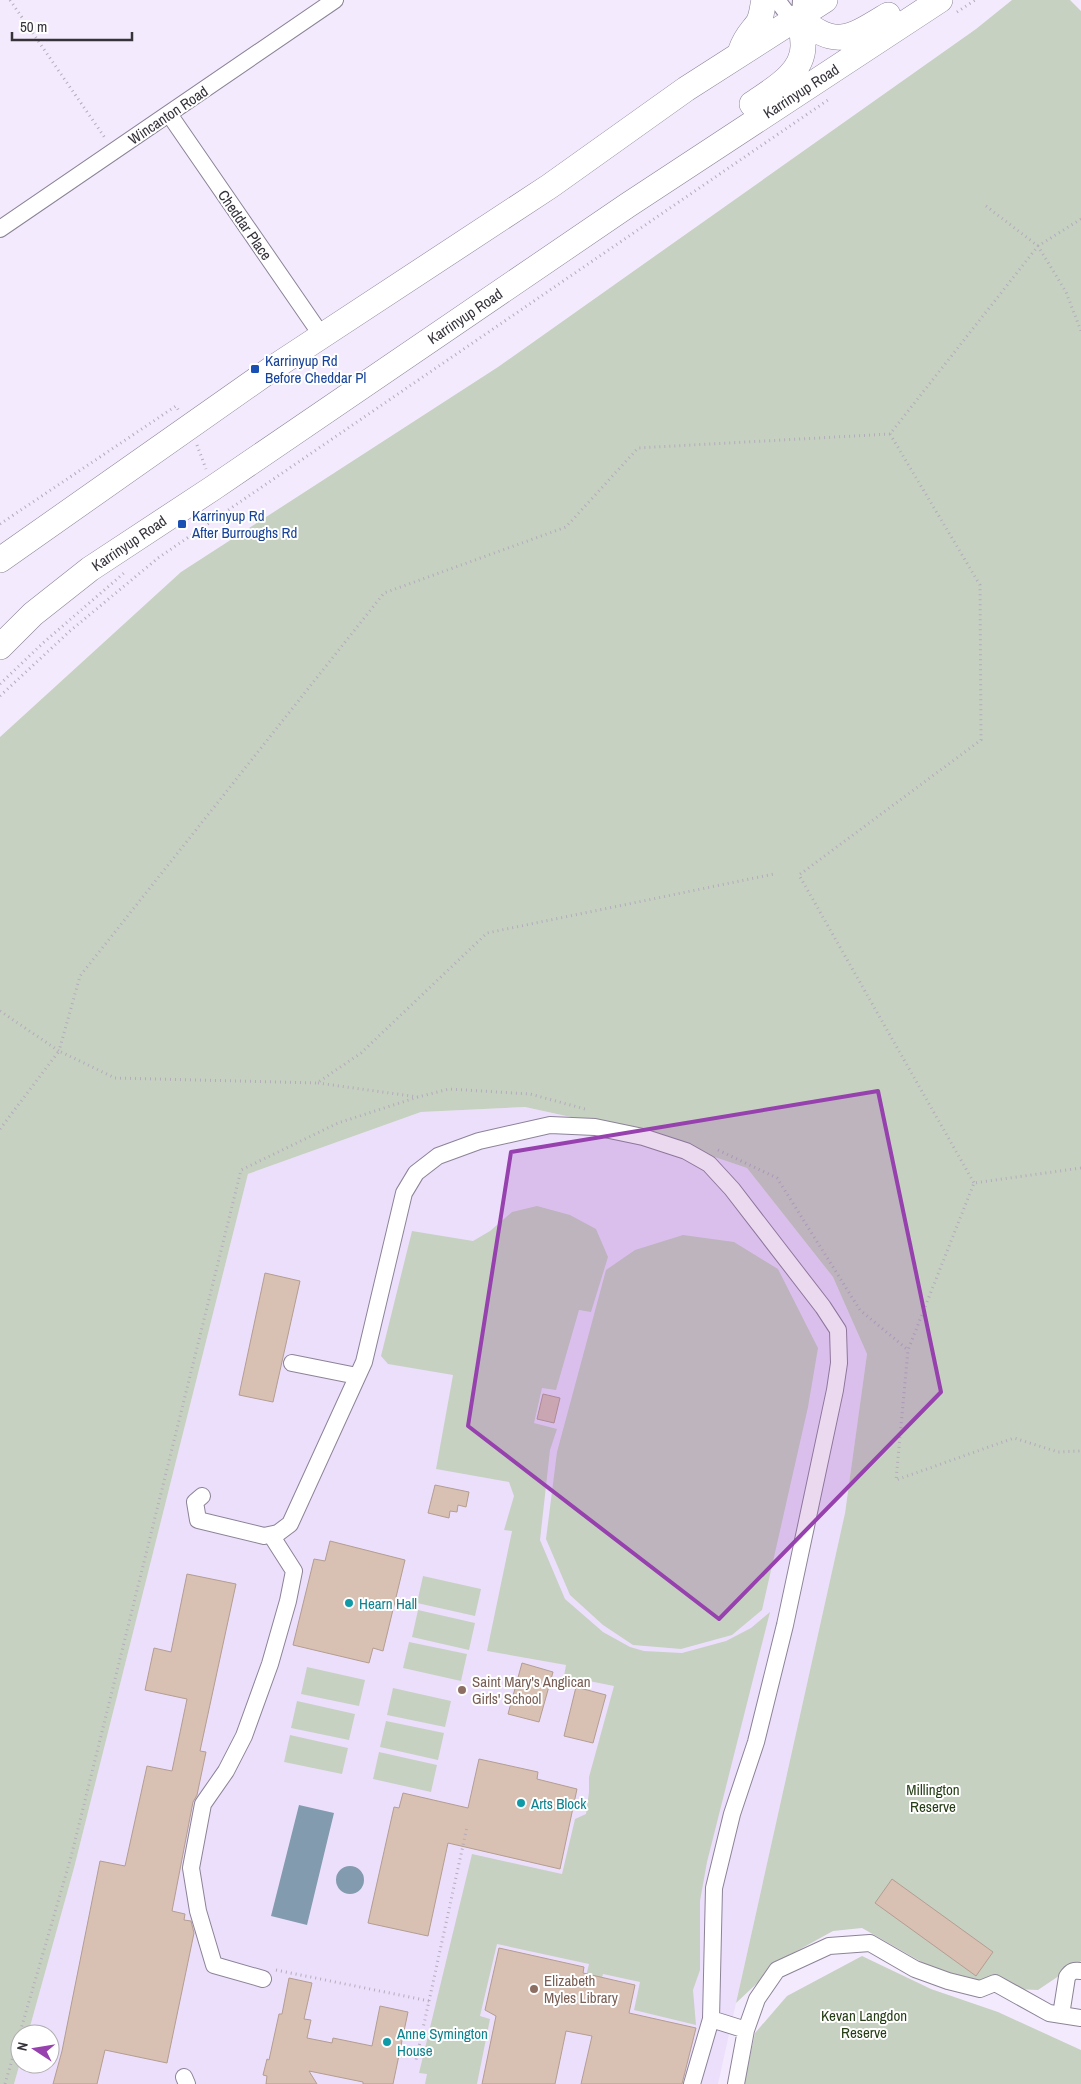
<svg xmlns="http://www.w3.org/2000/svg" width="1081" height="2084" font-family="'Archivo Narrow',sans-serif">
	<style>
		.built { fill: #ecdffc }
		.green { fill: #c7d1c2 }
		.water { fill: #839baf }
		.building { fill: #d8c0b3; stroke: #b49d91 }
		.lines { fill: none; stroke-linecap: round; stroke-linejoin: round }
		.minor-casing { stroke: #8c8397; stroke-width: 18 }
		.highway-casing { stroke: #8c8397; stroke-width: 26 }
		.path { stroke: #b3acbb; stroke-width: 3; stroke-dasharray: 1 4; stroke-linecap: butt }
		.minor { stroke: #fff; stroke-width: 16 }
		.highway { stroke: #fff; stroke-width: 25 }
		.marked { fill: #9641ae; fill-opacity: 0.2; stroke: #9641ae; stroke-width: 4; stroke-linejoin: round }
		.transit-dot { fill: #1a4fb4; stroke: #fff; stroke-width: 2 }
		.culture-dot { fill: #0f9aa8; stroke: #fff; stroke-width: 2 }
		.education-dot { fill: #8d6e63; stroke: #fff; stroke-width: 2 }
		.labels { text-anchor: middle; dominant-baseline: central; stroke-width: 4; stroke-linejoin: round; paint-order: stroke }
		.street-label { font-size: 15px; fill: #36323a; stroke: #fff }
		.transit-label { font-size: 15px; fill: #164399; stroke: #fff; text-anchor: start }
		.culture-label { font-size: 15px; fill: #0d838f; stroke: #fff; text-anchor: start }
		.education-label { font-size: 15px; fill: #785e54; stroke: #fff; text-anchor: start }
		.park-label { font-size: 15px; fill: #263e16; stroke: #fff }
	</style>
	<rect width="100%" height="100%" fill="#f3ebfd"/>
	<!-- built -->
	<path class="built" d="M525,1107l120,26 102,35 86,109 34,77 -22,159 -127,571h-704l6,-21 30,1v-30h-22l46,-166 174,-694 173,-62z"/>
	<!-- green -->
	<path class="green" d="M1012,0h58l11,11v1950l-43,29 -50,-2 -42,-12 -84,-48 -29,3 -49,27 -48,45 109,-490 22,-159 -34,-77 -86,-109 -103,-35 -119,-26 -104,5 -173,62 -174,694 -46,166h-8v29l-6,21h-14v-1347l181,-165 317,-205 478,-338z
		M537,1206l33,9 26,14 12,28 -17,55 -12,-2 -23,80 -14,-2 -8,35 23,6 -7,21 -10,90 25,59 38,33 27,15 14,4 38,2 44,-12 25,-13 19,-16 -63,250 -7,39v69l-7,20 3,35 -62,-15 6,-28 -37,-8 -6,22 -15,-4 7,-28 -92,-20 -17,72 10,3 -13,65h-52l2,-10 -8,-1 53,-219 90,20 13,-55 11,-5 3,-22v-15l25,-91 -50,-10 2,-11 -79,-14 25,-120 -8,-1 10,-34 -5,-14 -73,-13 17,-94 -65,-11 -7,-8 31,-125 61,10 17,-10 22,-19z
		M683,1235l51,7 44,27 40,79 -10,59 -46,203 -30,25 -51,14 -48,-4 -30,-20 -33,-30 -24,-56 11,-87 49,-182 29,-20z
		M423,1576l58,13 -6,27 -58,-13z
		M418,1610l57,13 -6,27 -57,-13z
		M409,1642l58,12 -6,27 -58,-13z
		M307,1667l58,13 -6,26 -58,-12z
		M393,1688l58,13 -6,26 -58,-12z
		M297,1701l58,13 -6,26 -58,-12z
		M386,1721l58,12 -6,27 -58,-13z
		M290,1735l58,13 -6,26 -58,-12z
		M379,1752l58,13 -6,27 -58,-13z
		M862,1956l69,33 67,23 83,38v34h-337l11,-51 32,-37z"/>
	<!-- water -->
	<path class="water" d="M299,1805l35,8 -27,112 -36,-9z
		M336 1880a14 14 0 1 1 28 0a14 14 0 1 1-28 0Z"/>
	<!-- building -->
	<path class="building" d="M265,1273l35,8 -27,121 -34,-7z
		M543,1394l17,4 -6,25 -17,-4z
		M435,1485l34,7 -3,15 -8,-2 -1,7 -7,-1 -1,7 -21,-5z
		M330,1541l75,19 -22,91 -10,-3 -4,15 -76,-18 21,-86 11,2z
		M187,1574l49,10 -36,167 6,1 -9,43 -4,7 -21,109 13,3 -1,6 7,1 3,12 -27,130 -62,-13 -8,34h-44l9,-33 38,-190 25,5 22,-100 25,5 15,-72 -42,-9 9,-42 17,4z
		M522,1663l31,9 -14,50 -31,-8z
		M576,1687l30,8 -13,48 -29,-7z
		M479,1759l59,13 -1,7 40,10 -17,80 -112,-26 -20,93 -60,-13 26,-116 5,1 4,-15 65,15z
		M892,1879l101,73 -17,24 -101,-73z
		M499,1948l85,19 -1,6 52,12 -6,28 67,15 -14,56h-101l11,-48 -26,-5 -11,53h-73l14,-68 -11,-6z
		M289,1978l23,5 -8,36 7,1 -4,18 25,5 1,-5 39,8 8,-40 28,6 -15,72h-30v-2l-54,-11 8,13h-51l1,-8 -4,-1 4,-16 2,1 10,-46h3z"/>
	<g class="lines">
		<!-- minor casing -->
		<g class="minor-casing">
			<path id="minor" d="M777,0l9,12 14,6 1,-18
				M169,114l153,222
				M0,229l335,-229
				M292,1363l65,13
				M202,1496l-7,6 3,18 66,16 14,-3 12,-9 74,-162 40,-169 12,-20 22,-17 41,-15 71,-16 45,2 48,10 43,14 23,13 23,25 91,118 15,23 1,33 -4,27 -50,235 -29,117 -24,72 -18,74 -3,131 35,11
				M263,1979l-49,-14 -16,-54 -7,-43 12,-64 23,-33 18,-35 26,-72 18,-63 6,-30 -23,-36
				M1061,2015l6,-38c4,-6 7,-7 14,-6
				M184,2077l3,7
				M692,2084l19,-65
				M736,2084l10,-54 11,-31 20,-29 52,-24 41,-3 45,26 33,12 32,8 15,-6 54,30 32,5"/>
		</g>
		<!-- highway casing -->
		<g class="highway-casing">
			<path id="highway" d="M800,18c35,32 52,19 88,-3
				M741,50c5,-14 9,-16 17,-27 4,-7 4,-15 6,-23
				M752,104c20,-14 52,-31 51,-59 0,-9 -2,-18 -3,-27
				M0,560l273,-192 277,-182 136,-97 139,-89
				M0,647l33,-33 57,-45 123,-81 415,-283 312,-205"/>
		</g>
		<!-- path -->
		<path class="path" d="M10,0l95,138
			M957,12l18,-12
			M986,206l52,40 28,46 15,39
			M890,434l90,151 1,155 -182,135 175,308
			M197,445l9,24
			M0,524l176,-118 3,5
			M0,684l43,-41 81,-70
			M0,696l70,-65 88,-73 670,-458
			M0,1011l59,40 21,-75 304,-383 182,-66 72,-79 252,-14 148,-188 43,-27
			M318,1083l100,14 31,-8 81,5 55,15
			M0,1129l59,-78 56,27 202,5 44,-30 126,-120 287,-59
			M718,1150l59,28 83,132 48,40
			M1081,1168l-107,15 -66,167 -12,130 118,-42 44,14 23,-1
			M276,1970l153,31 -13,59
			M429,2001l38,-174
			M5,2084l66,-227 170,-687 97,-47 80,-26"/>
		<!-- minor -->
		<use href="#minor" class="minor"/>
		<!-- highway -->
		<use href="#highway" class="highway"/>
	</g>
	<!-- marked area -->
	<path class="marked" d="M878,1091l63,301 -222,227 -251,-193 43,-274z"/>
	<!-- markers -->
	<g class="transit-dot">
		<rect x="250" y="364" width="10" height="10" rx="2.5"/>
		<rect x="177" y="519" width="10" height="10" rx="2.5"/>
	</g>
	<g class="culture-dot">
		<circle cx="349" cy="1603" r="5"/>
		<circle cx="521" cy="1803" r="5"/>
		<circle cx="387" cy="2042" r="5"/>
	</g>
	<g class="education-dot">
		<circle cx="462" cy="1690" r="5"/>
		<circle cx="534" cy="1989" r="5"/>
	</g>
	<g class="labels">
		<!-- street labels -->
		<g class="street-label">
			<text transform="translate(801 91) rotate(-33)">Karrinyup Road</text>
			<text transform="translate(168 115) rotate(-34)">Wincanton Road</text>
			<text transform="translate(245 225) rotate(55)">Cheddar Place</text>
			<text transform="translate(465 316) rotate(-34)">Karrinyup Road</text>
			<text transform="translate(129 543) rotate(-34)">Karrinyup Road</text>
		</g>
		<!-- transit labels -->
		<g class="transit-label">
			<text x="265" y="360">Karrinyup Rd<tspan x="265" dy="17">Before Cheddar Pl</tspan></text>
			<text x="192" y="515">Karrinyup Rd<tspan x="192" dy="17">After Burroughs Rd</tspan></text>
		</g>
		<!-- culture labels -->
		<g class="culture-label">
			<text x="359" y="1603">Hearn Hall</text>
			<text x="531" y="1803">Arts Block</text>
			<text x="397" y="2033">Anne Symington<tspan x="397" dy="17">House</tspan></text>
		</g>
		<!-- education labels -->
		<g class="education-label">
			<text x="472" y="1681">Saint Mary's Anglican<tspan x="472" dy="17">Girls' School</tspan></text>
			<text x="544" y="1980">Elizabeth<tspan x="544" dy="17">Myles Library</tspan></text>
		</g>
		<!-- park labels -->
		<g class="park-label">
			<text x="933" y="1789">Millington<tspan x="933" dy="17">Reserve</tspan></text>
			<text x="864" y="2015">Kevan Langdon<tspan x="864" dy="17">Reserve</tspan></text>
		</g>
	</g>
	<!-- north arrow -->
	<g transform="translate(35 2049) rotate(282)"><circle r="24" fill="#ffffff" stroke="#afadb0"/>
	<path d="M0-4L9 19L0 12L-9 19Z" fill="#9641ae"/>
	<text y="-8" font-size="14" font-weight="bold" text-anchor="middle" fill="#36323a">N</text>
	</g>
	<!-- scale -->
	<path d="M12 32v8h120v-8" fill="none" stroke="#36323a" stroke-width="2.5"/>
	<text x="20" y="32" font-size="15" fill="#36323a" stroke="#ffffff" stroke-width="4" paint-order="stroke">50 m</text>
</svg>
